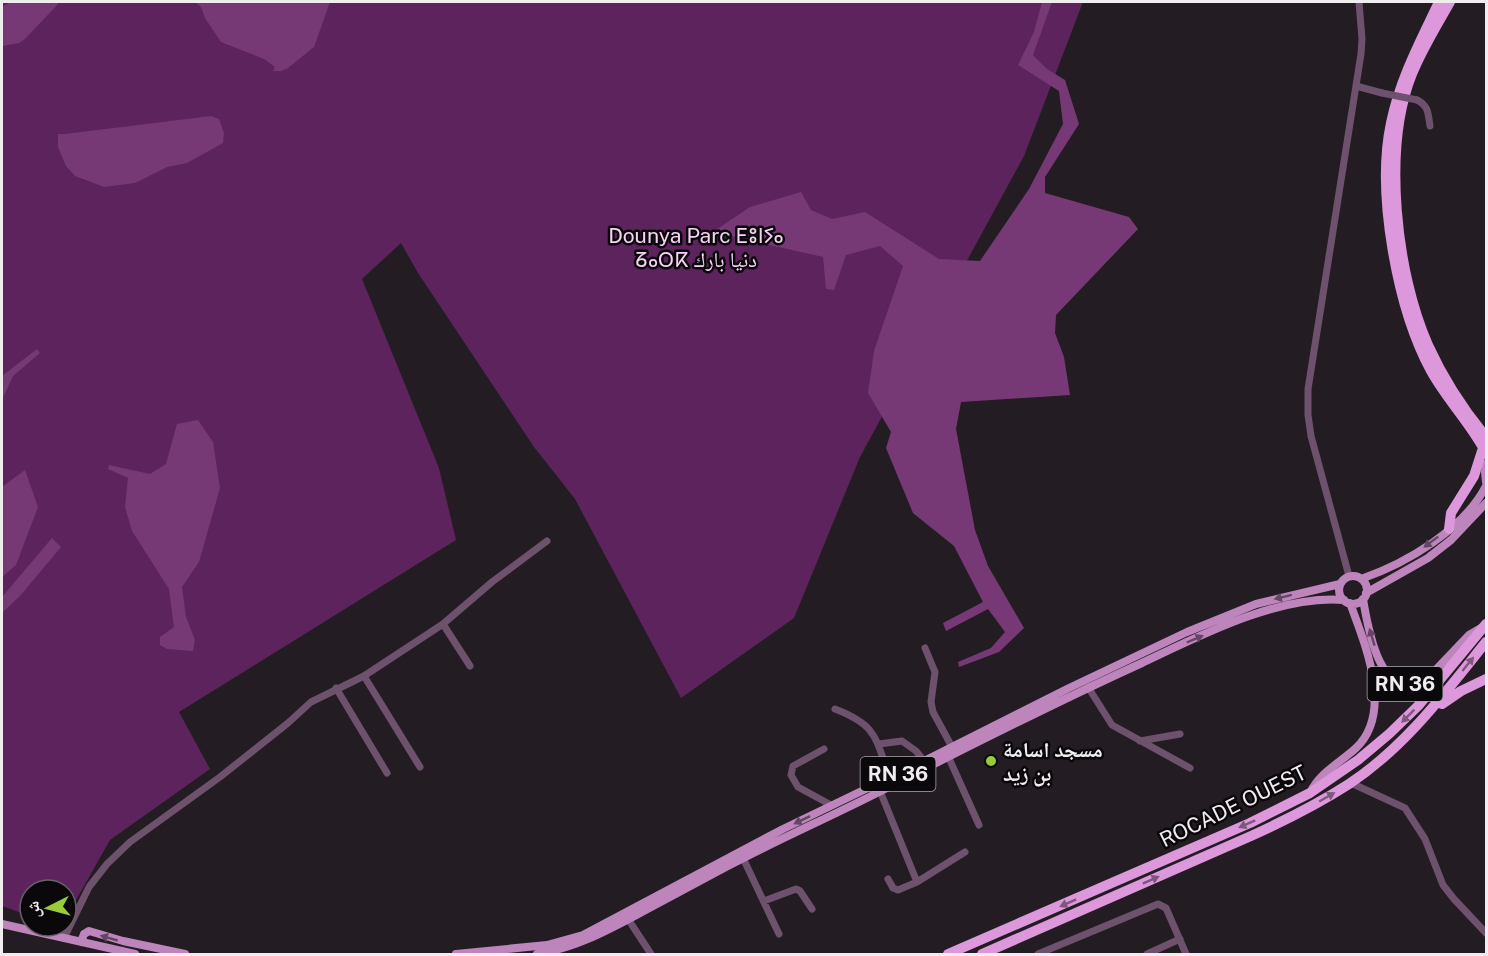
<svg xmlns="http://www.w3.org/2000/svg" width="1488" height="956" font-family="'Public Sans','Noto Naskh Arabic','Noto Sans Tifinagh',sans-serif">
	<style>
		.green { fill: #5c235c }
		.forest { fill: #773976 }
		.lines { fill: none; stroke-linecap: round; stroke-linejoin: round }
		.minor { stroke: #6e526d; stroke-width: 7 }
		.major { stroke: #be84bc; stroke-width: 8 }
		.highway { stroke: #dd98db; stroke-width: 10 }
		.minor-bridge { stroke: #6e526d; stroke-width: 7 }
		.oneway { fill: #644664 }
		.oneway2 { fill: #7e577d }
		.poi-dot { fill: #98cb38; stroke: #0b080b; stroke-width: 2 }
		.labels { text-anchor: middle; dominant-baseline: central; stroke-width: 5; stroke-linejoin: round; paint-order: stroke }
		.shield { fill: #0b080b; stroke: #aba8ab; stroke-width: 1.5 }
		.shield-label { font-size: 20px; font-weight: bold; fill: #f0ecef }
		.park-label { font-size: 21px; fill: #f6d2f4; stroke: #0b080b }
		.poi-label { font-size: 21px; font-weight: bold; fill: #f0ecef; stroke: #0b080b; text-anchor: start }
		.street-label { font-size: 21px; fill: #f0ecef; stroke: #0b080b }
	</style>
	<rect width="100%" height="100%" fill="#231d23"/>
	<!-- green -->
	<path class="green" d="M2,2h1081l-59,154 -164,301 -66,161 -113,80 -106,-199 -41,-52 -116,-174 -17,-30 -39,36 77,189 17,72 -277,172 31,57 -100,71 -44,78v-28h-36v26l-28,-10z"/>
	<!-- forest -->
	<path class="forest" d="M11,2h49l-35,37 -6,4 -17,3v-39z
		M195,2h135l-16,45 -26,21 -7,3h-8l2,-4 -11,-8 -43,-17 -16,-24 -4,-11z
		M1042,2h10l-19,53 14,14 18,11 14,44 -34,53v16l84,24 9,12 -82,86 -1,18 9,24 6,38 -109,7 -5,27 19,101 13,36 36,62 -25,24 -40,15 -1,-5 33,-14 14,-16 -17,-23 -42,22 -3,-8 40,-21 -29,-56 -41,-33 -27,-65 5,-16 -23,-39 6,-42 29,-85 -23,-20 -34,9 -12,35 -8,-1 -3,-32 -110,-25 37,-25 51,-15 10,18 21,9 33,-7 74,47 41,2 49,-72 34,-65 -4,-33 -41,-26 16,-33z
		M211,116l8,3 5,14 -1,10 -36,20 -20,4 -32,16 -31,4 -29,-11 -9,-10 -8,-19v-13h7z
		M37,349l3,4 -27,23 -11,24v-24z
		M198,420l15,22 7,46 -21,74 -17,25 4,30 9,23 -2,11 -26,-2 -7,-4v-8l14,-10 -5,-38 -37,-58 -7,-24 3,-29 -20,-9 1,-4 41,9 16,-10 11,-40z
		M25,470l13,37 -22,58 -14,12v-90z
		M52,538l9,9 -41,49 -18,17v-16z"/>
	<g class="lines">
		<!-- minor -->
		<path class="minor" d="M1356,86l26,7
			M1417,100c12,6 11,14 13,26
			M1349,576l-38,-140 -3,-21v-26l53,-335 1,-15 -3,-37
			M443,624l27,42
			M925,648l10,24 -4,30 2,10 19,35
			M364,676l56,91
			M1088,687l24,38 78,43
			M336,688l51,85
			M835,709c44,17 40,30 55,69
			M1140,741l40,-7
			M879,744l23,-3 14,10 8,10
			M824,749l-31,17 -2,9 7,12 33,18
			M948,756l31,69
			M1351,783l54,25 20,31 18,46 11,14 32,34
			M880,791l37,91
			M743,858l36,76
			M888,879l5,9 5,2 19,-8 48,-30
			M764,901l32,-12 4,2 12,18
			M628,919l23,35
			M64,938l25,-51 18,-23 23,-22 90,-65 68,-54 23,-21 53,-26 79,-52 49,-42 55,-41
			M1038,954l120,-50 8,4 20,46
			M1147,954l33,-15"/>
		<!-- major -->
		<path class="major" d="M1486,464l-1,8 1,10
			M1339 590a14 14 0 1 1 28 0a14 14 0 1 1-28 0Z
			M1361,579c46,-16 102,-49 125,-93
			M1366,593l62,-35 23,-18 35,-37
			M1363,599c5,30 18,110 65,79l41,-43 12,-7
			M1310,793c10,-21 30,-30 46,-45 38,-36 9,-104 -6,-145
			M2,924l133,30
			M81,942l3,-8 5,-3 34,10 62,13
			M456,954l91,-9 36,-10 200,-106 141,-68 145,-73 118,-56 69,-28 84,-20
			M537,954c39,-6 71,-24 105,-42 28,-15 56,-30 84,-45 51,-27 104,-50 155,-76 86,-44 173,-88 261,-128 57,-27 138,-69 202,-63"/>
		<!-- highway -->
		<path class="highway" d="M1439,2c-19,40 -39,77 -48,121 -15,70 6,185 40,248 16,29 40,53 55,82
			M1450,2c-13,23 -28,47 -38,72 -30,74 -16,199 16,271 15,33 35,64 58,92
			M1449,529l2,-16 23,-37 9,-28
			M1442,704l19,-13 25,-12
			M948,954l302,-131 60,-30 48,-33 31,-26 29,-28 68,-82
			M982,954l269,-118c33,-15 67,-32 98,-52 56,-37 96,-91 137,-142"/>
		<!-- minor-bridge -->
		<path class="minor-bridge" d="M1382,93l35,7"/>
	</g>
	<!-- one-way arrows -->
	<defs><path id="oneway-solid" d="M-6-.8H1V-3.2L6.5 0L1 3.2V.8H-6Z" transform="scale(1.5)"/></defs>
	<g class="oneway">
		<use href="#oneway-solid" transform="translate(1431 542) rotate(143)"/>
		<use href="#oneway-solid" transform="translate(1283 597) rotate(166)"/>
		<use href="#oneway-solid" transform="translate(1372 637) rotate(-107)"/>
		<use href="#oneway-solid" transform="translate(1195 639) rotate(-23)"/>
		<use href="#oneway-solid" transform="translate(802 820) rotate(154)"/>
		<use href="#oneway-solid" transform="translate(109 938) rotate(-164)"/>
	</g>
	<g class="oneway2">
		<use href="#oneway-solid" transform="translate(1468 664) rotate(-51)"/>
		<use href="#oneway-solid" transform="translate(1408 716) rotate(135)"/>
		<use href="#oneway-solid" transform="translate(1327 797) rotate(-30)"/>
		<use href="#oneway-solid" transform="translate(1247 824) rotate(156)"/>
		<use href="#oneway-solid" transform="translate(1151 880) rotate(-24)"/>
		<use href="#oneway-solid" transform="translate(1068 903) rotate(156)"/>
	</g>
	<!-- markers -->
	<circle class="poi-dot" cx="991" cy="761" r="6"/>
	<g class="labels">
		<!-- shield labels -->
		<g class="shield">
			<rect x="1367.5" y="667" width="75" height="34" rx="4.5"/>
			<rect x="860.5" y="757" width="75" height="34" rx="4.5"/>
		</g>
		<g class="shield-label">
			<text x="1405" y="684">RN 36</text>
			<text x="898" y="774">RN 36</text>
		</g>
		<!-- park labels -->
		<g class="park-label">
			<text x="696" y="235">Dounya Parc ⴹⵓⵏⵢⴰ<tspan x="696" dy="24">ⵒⴰⵔⴽ دنيا بارك</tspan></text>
		</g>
		<!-- poi labels -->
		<g class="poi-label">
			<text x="1003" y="749">مسجد اسامة<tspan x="1003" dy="24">بن زيد</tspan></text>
		</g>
		<!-- street labels -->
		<g class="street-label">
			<text transform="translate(1233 806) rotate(-26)">ROCADE OUEST</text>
		</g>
	</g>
	<!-- border -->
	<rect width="1488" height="956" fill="none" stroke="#f0ecef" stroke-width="6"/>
	<!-- north arrow -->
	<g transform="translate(48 908) rotate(264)"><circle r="28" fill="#0b080b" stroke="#676366" stroke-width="1.5"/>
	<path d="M0-4.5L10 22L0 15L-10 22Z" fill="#98cb38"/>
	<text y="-9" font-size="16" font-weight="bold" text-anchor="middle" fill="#f0ecef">ش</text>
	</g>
</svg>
